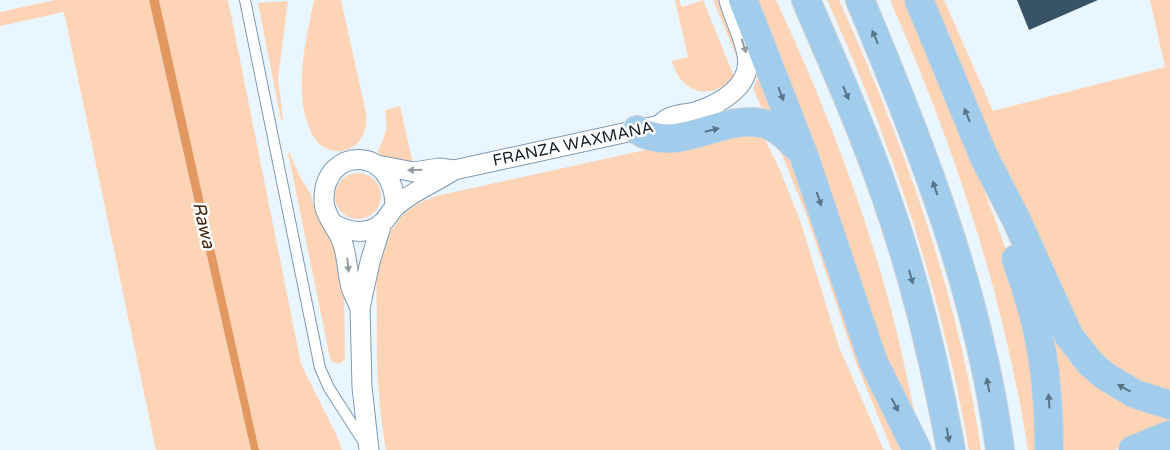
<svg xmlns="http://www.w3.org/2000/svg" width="1170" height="450" font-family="'Varela Round',sans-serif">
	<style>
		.green { fill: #fdd4b6 }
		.water { fill: #e3985f }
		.building { fill: #385266 }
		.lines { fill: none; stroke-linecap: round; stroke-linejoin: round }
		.lane-casing { stroke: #7e9ab0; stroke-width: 12 }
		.street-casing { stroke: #7e9ab0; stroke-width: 21 }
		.primary-casing { stroke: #d0d2d4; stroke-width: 30 }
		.lane { stroke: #fff; stroke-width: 10 }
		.street { stroke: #fff; stroke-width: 19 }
		.primary { stroke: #a1ccec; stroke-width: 28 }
		.oneway { fill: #5a758a }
		.oneway2 { fill: #959a9e }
		.labels { text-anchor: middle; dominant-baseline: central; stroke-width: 5; stroke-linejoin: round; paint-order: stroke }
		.street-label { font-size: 16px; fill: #141e27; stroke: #fff }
		.water-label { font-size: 18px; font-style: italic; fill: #492a12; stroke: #fff }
	</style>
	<rect width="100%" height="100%" fill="#e9f5ff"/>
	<!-- green -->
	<path class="green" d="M55,0h94l102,450h-95l-92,-438 -64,14v-14z
		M159,0h69l73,364 35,70 6,16h-83z
		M314,0h27l25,113c5,43 -43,51 -56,17 -17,-41 -4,-89 4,-130z
		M675,0h4l3,7 21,-7 31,76c-22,27 -54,17 -62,-15l16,-4z
		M713,0h7c8,20 17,40 19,62z
		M755,0h21c45,96 84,196 112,298 12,43 20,86 30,130l-19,-34z
		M827,0h12c65,143 119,294 142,450h-12c-27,-156 -77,-306 -142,-450z
		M890,0h18c40,99 82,198 115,300l18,150h-13c-25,-157 -74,-305 -138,-450z
		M931,0h13l49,111 172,-44 -15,-67h20v394l-44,-16 -40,-36 -72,-146z
		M288,1l-10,77 5,41 -2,1 -23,-117z
		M759,74l19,42 -13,-1 -12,-26z
		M400,106l13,58 15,-3 -3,4h-23l-23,-11 -1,-3c8,-17 10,-22 7,-41z
		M745,128h14l21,42 20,50 39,127 45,103h-498c-8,-45 -10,-89 -9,-134 0,-16 -2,-34 1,-50 3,-16 10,-32 20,-45 8,-13 24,-19 38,-25z
		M773,133l13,12 76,216 38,89h-8l-36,-87 -50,-149z
		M288,153h2l9,22 11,18 8,26 19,30 7,33 1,77 -6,5 -7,-2 -2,-4z
		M335 196a23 23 0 1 1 46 0a23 23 0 1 1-46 0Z
		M1046,319l124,94v13l-55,24h-58z"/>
	<!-- water -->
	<path class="water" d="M149,0h10l100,450h-8z"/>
	<!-- building -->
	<path class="building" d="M1017,0h81l-69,30z"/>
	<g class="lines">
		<!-- lane casing -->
		<g class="lane-casing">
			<path id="lane" d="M245,0l75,368 9,20 36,56"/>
		</g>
		<!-- street casing -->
		<g class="street-casing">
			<path id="street" d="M377,165l37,7 25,-4 15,2 206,-45c9,-11 21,-10 35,-13 25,-8 58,-26 52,-57 -3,-19 -13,-36 -18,-55
				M395,207c17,-16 40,-24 59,-37
				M334,224c14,8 34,12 48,-1 5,-4 8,-11 13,-16 0,-63 -71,-61 -71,-8 -1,15 13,29 18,42 5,14 5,28 8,42 1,8 7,17 10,25
				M369,450l-7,-63 -2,-79 10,-46 12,-39"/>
		</g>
		<!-- primary casing -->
		<g class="primary-casing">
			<path id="primary" d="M743,0l60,153 70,208 44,89
				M806,0c28,65 57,130 80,197 29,82 49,167 65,253
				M860,0c61,145 119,292 140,450
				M919,0l65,157 32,62 53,117 21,27 15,13 30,18 35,11
				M637,130c42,25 82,-15 124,-7 17,3 29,18 41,29
				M1016,259c25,67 33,120 33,191
				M1133,450l37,-15"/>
		</g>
		<!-- lane -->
		<use href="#lane" class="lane"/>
		<!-- street -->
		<use href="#street" class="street"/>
		<!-- primary -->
		<use href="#primary" class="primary"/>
	</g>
	<!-- one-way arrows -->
	<defs><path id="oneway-solid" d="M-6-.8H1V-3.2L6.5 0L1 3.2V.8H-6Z" transform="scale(1.25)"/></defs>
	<g class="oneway">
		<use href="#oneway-solid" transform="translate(875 37) rotate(-113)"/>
		<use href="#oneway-solid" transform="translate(846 93) rotate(67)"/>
		<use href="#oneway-solid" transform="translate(781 94) rotate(69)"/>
		<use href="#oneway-solid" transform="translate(967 115) rotate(-112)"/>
		<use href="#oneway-solid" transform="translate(712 130) rotate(-14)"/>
		<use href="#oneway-solid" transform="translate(935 188) rotate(-109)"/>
		<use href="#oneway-solid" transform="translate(819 199) rotate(71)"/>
		<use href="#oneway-solid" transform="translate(911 277) rotate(74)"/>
		<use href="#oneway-solid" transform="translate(988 385) rotate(-101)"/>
		<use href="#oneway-solid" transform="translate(1124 388) rotate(-151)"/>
		<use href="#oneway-solid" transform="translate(1049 401) rotate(-94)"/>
		<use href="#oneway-solid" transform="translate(895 405) rotate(63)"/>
		<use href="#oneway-solid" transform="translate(948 435) rotate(80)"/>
	</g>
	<g class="oneway2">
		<use href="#oneway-solid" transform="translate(744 46) rotate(72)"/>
		<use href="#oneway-solid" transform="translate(415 170) rotate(178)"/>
		<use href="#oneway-solid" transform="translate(348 265) rotate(84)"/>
	</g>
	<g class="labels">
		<!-- street labels -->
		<g class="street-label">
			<text transform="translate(573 144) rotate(-12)">FRANZA WAXMANA</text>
		</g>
		<!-- water labels -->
		<g class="water-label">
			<text transform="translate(204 225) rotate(77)">Rawa</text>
		</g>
	</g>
</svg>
